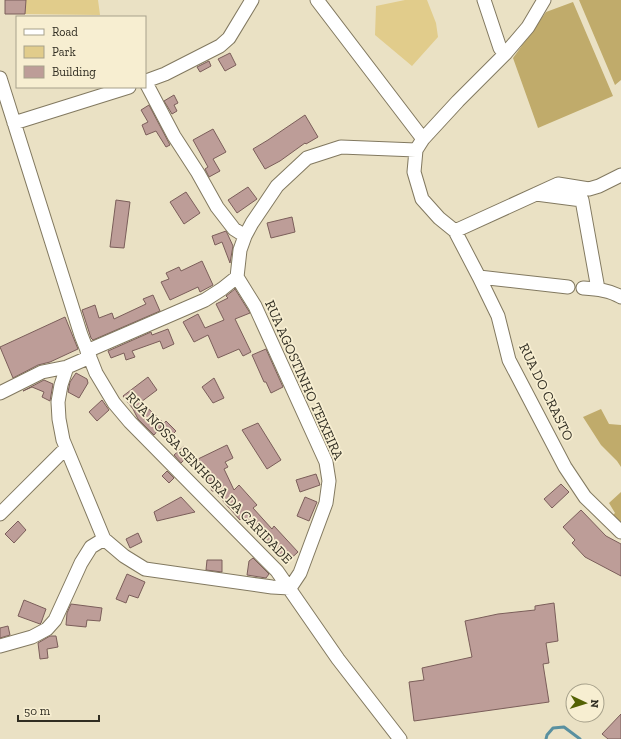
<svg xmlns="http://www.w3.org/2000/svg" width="621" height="739" font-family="'Zilla Slab',serif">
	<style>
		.green { fill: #e1cc8b }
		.forest { fill: #c0ab6b }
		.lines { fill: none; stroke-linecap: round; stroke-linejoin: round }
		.stream { stroke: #5990a0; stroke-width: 3 }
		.building { fill: #bd9d98; stroke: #7b5e5a }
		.minor-casing { stroke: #827960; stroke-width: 15 }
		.minor { stroke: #fff; stroke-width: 13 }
		.labels { text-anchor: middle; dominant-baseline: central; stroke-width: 3.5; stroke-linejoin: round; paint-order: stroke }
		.street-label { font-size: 14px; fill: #302d22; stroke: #f7eed1 }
	</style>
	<rect width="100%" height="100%" fill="#eae1c4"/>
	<!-- green -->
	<path class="green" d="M26,0h72l2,15 -75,-1z
		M405,0h22l9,23 2,14 -26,29 -37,-31 1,-29z"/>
	<!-- forest -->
	<path class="forest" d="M579,0h42v80l-6,5z
		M573,2l40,94 -75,32 -25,-70 33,-46z
		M601,409l8,15 12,1v42l-4,-6 -16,-16 -18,-28z
		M621,492v33l-10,-8 4,-4 -6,-10z"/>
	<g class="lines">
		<!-- stream -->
		<path class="stream" d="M546,739l1,-4 6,-7 11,-1 16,12"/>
	</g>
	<!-- building -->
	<path class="building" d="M5,0h21l-1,14h-20z
		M230,53l6,12 -11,6 -7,-12z
		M209,61l2,5 -11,6 -3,-5z
		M174,95l4,8 -4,2 3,6 -5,3 -8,-13z
		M149,105l21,40 -4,2 -10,-16 -10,4 -4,-10 6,-3 -7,-12z
		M305,115l13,22 -12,7 -1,-1 -25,18 -15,8 -12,-20 15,-9z
		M213,129l13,23 -13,7 7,12 -11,6 -4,-8 3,-2 -15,-27z
		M248,187l9,12 -20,14 -9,-13z
		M186,192l14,21 -16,11 -14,-22z
		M116,200l14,2 -6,46 -14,-1z
		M292,217l3,15 -24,6 -4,-15z
		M226,231l2,4 5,11 -3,17 -8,-21 -7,3 -3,-9z
		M202,261l11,24 -13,7 -2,-5 -28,13 -9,-18 8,-3 -3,-6 13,-6 2,4z
		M235,289l15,24 -15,6 16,33 -8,4 -4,-7 -21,9 -10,-23 -14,7 -11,-20 15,-8 7,14 19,-8 -8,-16 12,-6 -2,-2z
		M153,295l7,16 -67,29 -2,-2 -9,-28 13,-5 4,13 13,-5 2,6 32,-15 -3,-5z
		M65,317l13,32 -28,13 -12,3 -25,13 -13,-31z
		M168,329l6,15 -11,5 -3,-8 -28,10 3,6 -9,3 -2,-7 -13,5 -3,-7 43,-19 1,3z
		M266,349l17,38 -12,6 -5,-11h-2l-12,-27z
		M76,373l11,6 1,4 -9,15 -11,-6 2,-10z
		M148,377l9,13 -16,12 23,21 -10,12 -16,-16 -5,-10 -10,-13z
		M214,378l10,20 -11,5 -11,-16z
		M44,380l9,4 -3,17 -8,-4 2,-5 -12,-5 -9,4z
		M102,400l7,10 -12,11 -8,-9z
		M166,421l10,10 -7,7 -10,-9z
		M258,423l23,37 -14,9 -25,-39z
		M227,445l6,13 -8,4 3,5 -4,2 10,21 5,-5 18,20 -4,3 19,21 2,-3 24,26 -12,11 -24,-24 -19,-22 -3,3 -26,-29h-2l-14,-32z
		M184,446l7,7 -10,10 -7,-8z
		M167,471l7,7 -5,5 -7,-7z
		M316,474l4,11 -20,7 -4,-12z
		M561,484l8,8 -17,16 -8,-9z
		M181,497l14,15 -38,9 -3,-9z
		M305,497l12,5 -8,19 -12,-5z
		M581,510l25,26 15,8v32l-36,-19 -13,-14 3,-3 -12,-13z
		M18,521l8,9 -12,13 -9,-9z
		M138,533l4,9 -12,6 -4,-9z
		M253,558l16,16 -3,4 -19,-3 2,-14z
		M207,560h15v12l-16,-2z
		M127,574l18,8 -7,16 -9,-3 -3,8 -10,-4z
		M24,600l22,9 -5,14 -1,1 -22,-8z
		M554,603l4,38 -12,2 3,20 -6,1 6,38 -135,19 -5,-39 15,-2 -2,-12 50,-11 -7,-36 33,-7 37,-4v-4z
		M71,604l31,4 -2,13 -13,-1 -1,7 -20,-2 1,-12z
		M8,626l2,9 -10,3v-10z
		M50,636h6l2,11 -11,2 1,9 -8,1 -2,-16z
		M621,714v25h-13l-6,-5z"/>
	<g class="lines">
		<!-- minor casing -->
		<g class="minor-casing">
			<path id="minor" d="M317,0l106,139
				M484,0l16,48 5,6
				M544,0l-16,27 -23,27 -47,47 -35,38 -7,11 -2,22 8,27 17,19 16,13 24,46 19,39 11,44 56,107 20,30 36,35
				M0,78l81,257 15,38 18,30 16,19 147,149 61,88 62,80
				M145,81l29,55 24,37 19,34 17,22 11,7
				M146,81l19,-7 55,-28 9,-8 23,-38
				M14,123l115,-36
				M536,194l46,6 16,89
				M455,231l103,-47 31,5 10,-3 22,-11
				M237,277l18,29 71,156 3,19 -3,22 -26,70 -10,15
				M479,277l89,10
				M583,288c13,1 27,2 38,9
				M87,351l118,-51 17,-11 15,-12 3,-27 5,-14 7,-13 25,-37 30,-28 34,-11 75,3
				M67,367l-6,18 -3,17 1,17 4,21 41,99 20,17 21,13 127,18 18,1
				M0,393l42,-21 25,-5 23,-10
				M0,514l66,-66
				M0,646l32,-9 15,-8 8,-9 26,-57 10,-16 13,-8"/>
		</g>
		<!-- minor -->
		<use href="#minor" class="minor"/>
	</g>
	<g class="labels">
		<!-- street labels -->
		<g class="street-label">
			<text transform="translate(304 380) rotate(66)">RUA AGOSTINHO TEIXEIRA</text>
			<text transform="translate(546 392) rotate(64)">RUA DO CRASTO</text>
			<text transform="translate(209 478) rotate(46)">RUA NOSSA SENHORA DA CARIDADE</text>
		</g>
	</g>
	<!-- legend -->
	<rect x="16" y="16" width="130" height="72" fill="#f7eed1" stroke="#a7a18b"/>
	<rect x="24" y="29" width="20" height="6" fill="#ffffff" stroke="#a7a18b"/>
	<text x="52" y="36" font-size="12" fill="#302d22">Road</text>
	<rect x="24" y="46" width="20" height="12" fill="#e1cc8b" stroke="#a7a18b"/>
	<text x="52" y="56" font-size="12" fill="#302d22">Park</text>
	<rect x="24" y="66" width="20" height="12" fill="#bd9d98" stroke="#a7a18b"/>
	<text x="52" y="76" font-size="12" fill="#302d22">Building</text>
	<!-- north arrow -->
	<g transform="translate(585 703) rotate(94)"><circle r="19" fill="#f7eed1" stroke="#a7a18b"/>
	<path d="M0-3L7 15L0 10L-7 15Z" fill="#536103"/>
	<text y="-6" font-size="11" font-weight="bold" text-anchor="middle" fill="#302d22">N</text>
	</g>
	<!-- scale -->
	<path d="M18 715v6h81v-6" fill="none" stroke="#302d22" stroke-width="2"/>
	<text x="24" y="715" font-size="12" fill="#302d22" stroke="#f7eed1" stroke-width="3" paint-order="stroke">50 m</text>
</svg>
